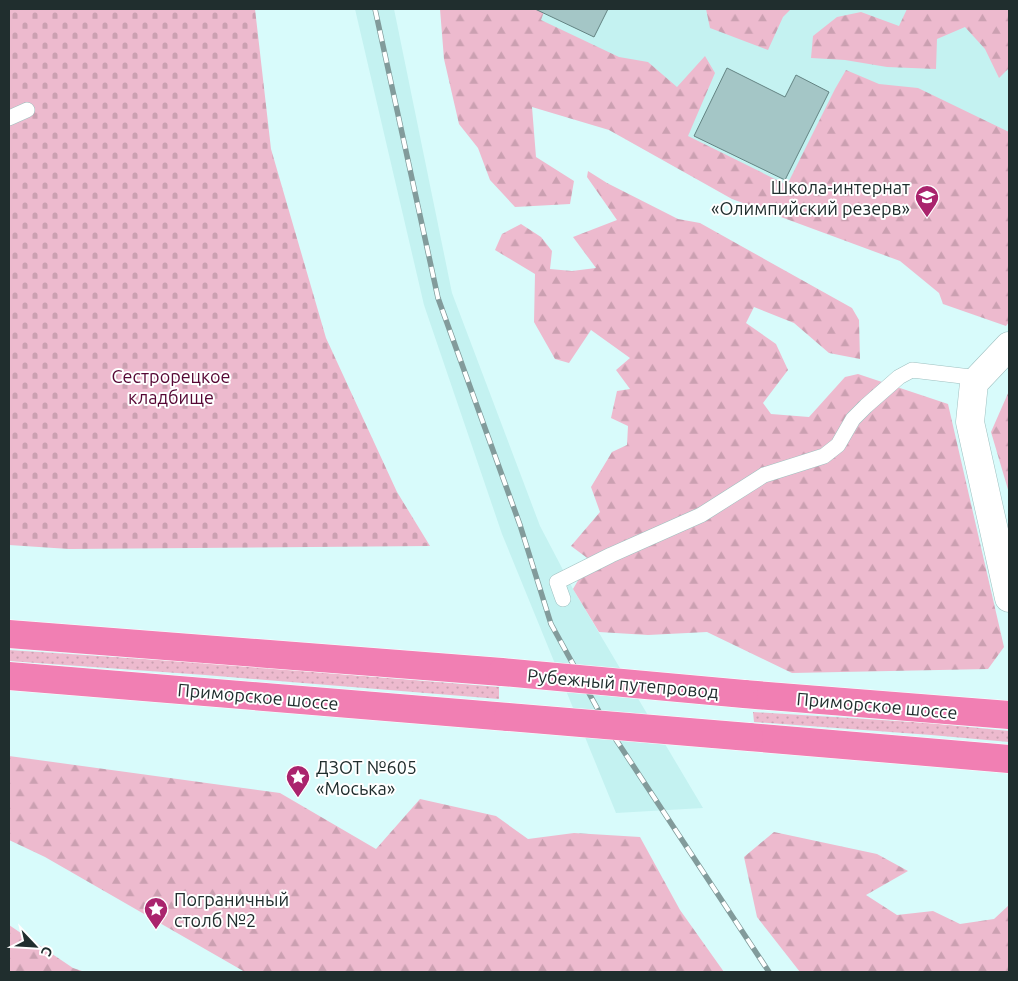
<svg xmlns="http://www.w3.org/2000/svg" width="1018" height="981" font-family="Ubuntu,sans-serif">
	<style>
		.built { fill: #c4f2f1 }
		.grass { fill: url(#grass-dots) }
		.forest { fill: url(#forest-firs) }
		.cemetery { fill: url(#cemetery-stones) }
		.building { fill: #a4c6c6; stroke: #638382 }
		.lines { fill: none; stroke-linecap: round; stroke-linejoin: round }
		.lane-casing { stroke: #9fc0c0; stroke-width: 16 }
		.street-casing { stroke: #9fc0c0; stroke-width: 29 }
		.highway-casing { stroke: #fff; stroke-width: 29 }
		.lane { stroke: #fff; stroke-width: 15 }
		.street { stroke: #fff; stroke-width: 28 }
		.highway { stroke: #f17fb3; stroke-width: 28 }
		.rail-casing { stroke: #829b9b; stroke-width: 5.5 }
		.rail { stroke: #fff; stroke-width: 4; stroke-dasharray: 11; stroke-linecap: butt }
		.highway-bridge-casing { stroke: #fff; stroke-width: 29; stroke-linecap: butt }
		.highway-bridge { stroke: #f17fb3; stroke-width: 28 }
		.labels { text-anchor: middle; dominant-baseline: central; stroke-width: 4; stroke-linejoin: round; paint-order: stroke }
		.poi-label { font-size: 18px; fill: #202e2e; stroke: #fff; text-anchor: start }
		.park-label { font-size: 18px; fill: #560734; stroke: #fff }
		.street-label { font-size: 18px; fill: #202e2e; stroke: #fff }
	</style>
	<defs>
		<pattern id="grass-dots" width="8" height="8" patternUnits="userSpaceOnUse" patternTransform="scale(1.25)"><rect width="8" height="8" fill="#edbace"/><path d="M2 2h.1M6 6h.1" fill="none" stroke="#cba0b1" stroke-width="1.8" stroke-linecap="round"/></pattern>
		<pattern id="forest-firs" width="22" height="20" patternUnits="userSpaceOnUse" patternTransform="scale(1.25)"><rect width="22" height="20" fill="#edbace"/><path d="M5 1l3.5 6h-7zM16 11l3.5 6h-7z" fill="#cba0b1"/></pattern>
		<pattern id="cemetery-stones" width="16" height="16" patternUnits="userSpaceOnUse" patternTransform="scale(1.25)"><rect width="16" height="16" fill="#edbace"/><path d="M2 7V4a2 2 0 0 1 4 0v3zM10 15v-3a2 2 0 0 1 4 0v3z" fill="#cba0b1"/></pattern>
	</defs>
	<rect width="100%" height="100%" fill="#d8fbfb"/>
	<!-- built -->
	<path class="built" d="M355,9h39l58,284 88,233 33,63 130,219 -87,5 -114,-279 -78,-229z
		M532,9h477v288l-328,-158 -149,-110z"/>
	<!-- grass -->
	<path class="grass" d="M9,650l196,13 294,24v12l-294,-24 -196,-14z
		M753,712l176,11 80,8v11l-78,-7 -177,-13z"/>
	<!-- forest -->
	<path class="forest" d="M440,9h105l-4,11 78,37 29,5 29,25 28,-31 10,17 -27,63 99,49 48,-96 11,-19 33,14 39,4 91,44v190l-3,4 -63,-22 -4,-11 -39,-32 -168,-62 -123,-69 -77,-23 4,50 38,24 -4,23 -55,3 -25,-27 -12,-32 -19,-24 -15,-65z
		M706,9h85l-8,8 -15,33 -58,-22z
		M907,9h102v59l-10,10 -14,-29 -20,-22 -28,12 -1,30 -49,-2 -42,-7 -34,-2 2,-22 24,-19 24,-5 38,14z
		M588,171l19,12 71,36 22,4 152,85 7,12 1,39 -31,-6 -35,-30 -40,-16 -8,16 30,21 12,26 -25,33 8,11 38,3 36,-40 13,-3 90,30 56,243 -16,22 -196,4 -85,-41 -59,3 -49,-3 -26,-43 17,-29 -19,-14 29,-34 -9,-25 21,-35 15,-7 1,-19 -17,-8 6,-27 13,-2 -14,-19 14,-12 -39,-28 -22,33 -14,-4 -21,-37 1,-48 -40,-24 7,-16 19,-10 20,13 11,14 -2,18 22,2 24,-3 -23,-31 44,-17 -30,-43z
		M1009,391v102l-18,-61z
		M9,756l271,37 96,56 44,-50 76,17 32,23 46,-6 66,4 40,73 44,62h-479l-200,-115 -36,-17z
		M774,832l103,22 31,17 -42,24 31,20 36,-4 27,13 34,-5 15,-14v67h-209l-43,-55 -13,-60z
		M9,925l64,43 12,4h-76z"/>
	<!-- cemetery -->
	<path class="cemetery" d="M9,9h246l16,140 55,189 71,154 33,54 -361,3 -60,-4z"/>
	<!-- building -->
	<path class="building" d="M535,9h73l-14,28z
		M727,68l58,29 11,-22 33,17 -44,88 -91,-44z"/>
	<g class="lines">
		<!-- lane casing -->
		<g class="lane-casing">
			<path id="lane" d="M9,118l18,-8
				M563,599l-6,-17 54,-27 90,-40 63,-40 60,-19 14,-11 15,-26 13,-13 33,-29 13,-7 67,8"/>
		</g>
		<!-- street casing -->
		<g class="street-casing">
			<path id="street" d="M1009,346l-35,37 -4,39 39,176"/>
		</g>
		<!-- highway casing -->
		<g class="highway-casing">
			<path id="highway" d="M9,634l493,38
				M9,676l499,41
				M744,694l265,21
				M749,737l260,22"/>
		</g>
		<!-- lane -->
		<use href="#lane" class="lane"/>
		<!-- street -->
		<use href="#street" class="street"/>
		<!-- highway -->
		<use href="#highway" class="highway"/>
		<!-- rail casing -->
		<g class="rail-casing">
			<path id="rail" d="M375,9l63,289 82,227 31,99 56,102 162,246"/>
		</g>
		<!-- rail -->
		<use href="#rail" class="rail"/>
		<!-- highway-bridge casing -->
		<g class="highway-bridge-casing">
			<path id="highway-bridge" d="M502,672l242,22
				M508,717l241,20"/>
		</g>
		<!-- highway-bridge -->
		<use href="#highway-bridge" class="highway-bridge"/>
	</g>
	<!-- icons -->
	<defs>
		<g id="school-pin" transform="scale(1.25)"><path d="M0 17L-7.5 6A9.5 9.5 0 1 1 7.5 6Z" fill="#aa246d" stroke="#fff"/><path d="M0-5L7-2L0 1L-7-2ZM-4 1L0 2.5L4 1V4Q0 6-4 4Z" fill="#fff"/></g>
		<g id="sight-pin" transform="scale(1.25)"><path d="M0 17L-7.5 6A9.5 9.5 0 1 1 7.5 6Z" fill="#aa246d" stroke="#fff"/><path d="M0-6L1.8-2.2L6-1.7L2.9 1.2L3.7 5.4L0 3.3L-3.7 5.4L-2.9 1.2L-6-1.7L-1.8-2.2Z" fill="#fff"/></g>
	</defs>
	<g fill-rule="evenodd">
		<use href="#school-pin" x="927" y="197"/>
		<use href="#sight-pin" x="298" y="777"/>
		<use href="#sight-pin" x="156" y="909"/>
	</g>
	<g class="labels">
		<!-- poi labels -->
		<g class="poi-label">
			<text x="910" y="187" text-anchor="end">Школа-интернат<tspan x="910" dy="21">«Олимпийский резерв»</tspan></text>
			<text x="316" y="767">ДЗОТ №605<tspan x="316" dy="21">«Моська»</tspan></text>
			<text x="174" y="899">Пограничный<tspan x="174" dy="21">столб №2</tspan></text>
		</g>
		<!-- park labels -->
		<g class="park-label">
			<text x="171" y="376">Сестрорецкое<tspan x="171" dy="21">кладбище</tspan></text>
		</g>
		<!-- street labels -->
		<g class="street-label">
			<text transform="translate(623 683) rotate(5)">Рубежный путепровод</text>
			<text transform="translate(258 696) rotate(5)">Приморское шоссе</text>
			<text transform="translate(877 705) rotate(5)">Приморское шоссе</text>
		</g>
	</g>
	<!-- border -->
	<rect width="1018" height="981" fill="none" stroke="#202e2e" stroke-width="20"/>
	<!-- north arrow -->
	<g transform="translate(35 946) rotate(115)" stroke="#ffffff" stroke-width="4" paint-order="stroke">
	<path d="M0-4L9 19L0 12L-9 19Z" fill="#202e2e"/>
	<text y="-8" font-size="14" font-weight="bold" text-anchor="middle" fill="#202e2e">С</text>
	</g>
</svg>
